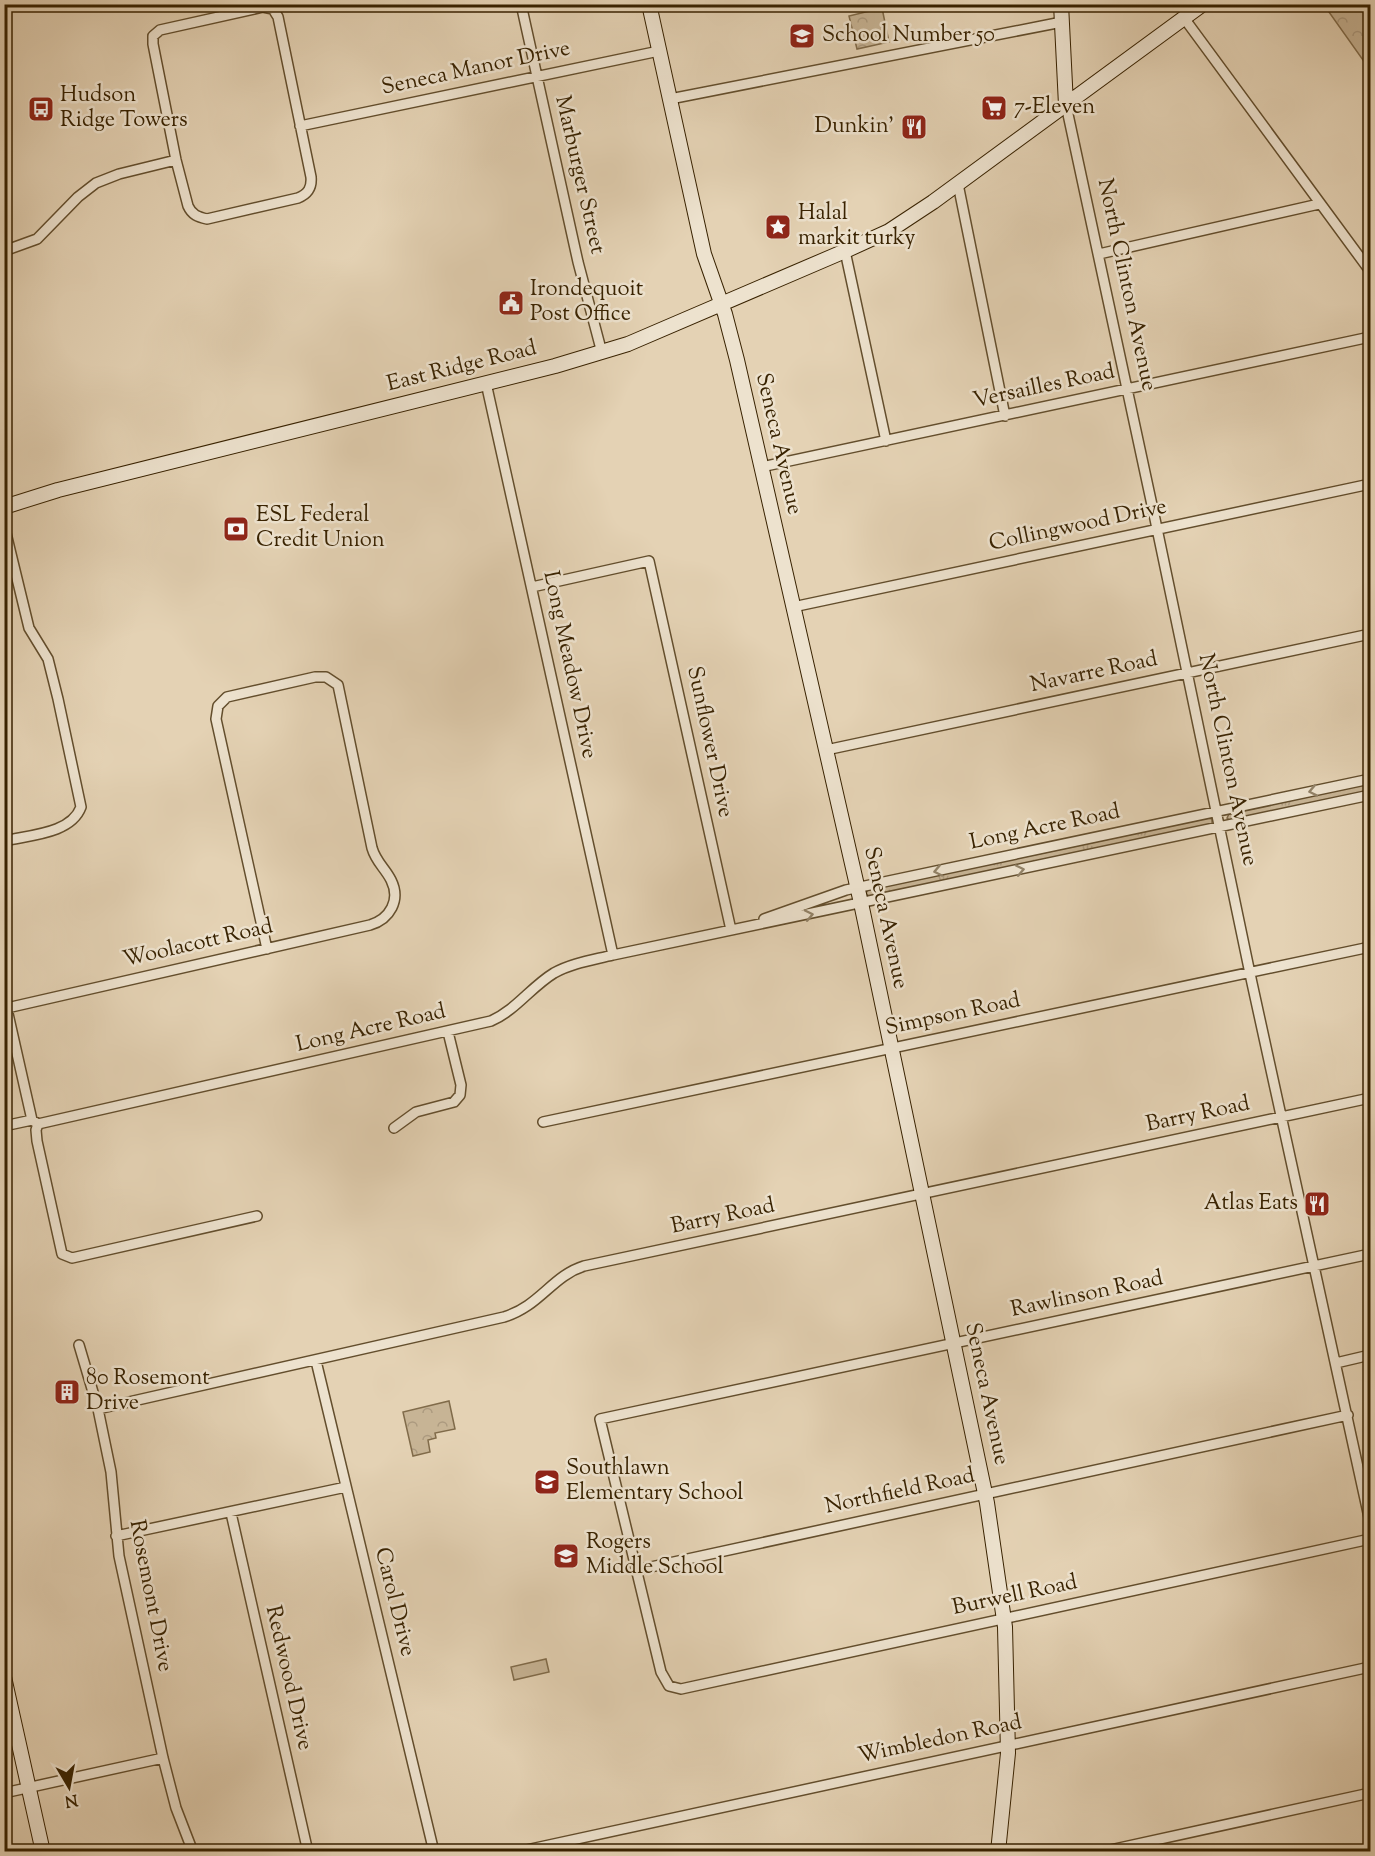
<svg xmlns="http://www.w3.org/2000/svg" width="1375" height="1856" font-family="'Sorts Mill Goudy',serif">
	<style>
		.grass { fill: url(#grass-tufts); stroke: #806b4a; stroke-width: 1.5 }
		.park { fill: url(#park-crowns); stroke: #806b4a; stroke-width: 1.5 }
		.pitch { fill: #c7b495; stroke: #806b4a; stroke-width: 1.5 }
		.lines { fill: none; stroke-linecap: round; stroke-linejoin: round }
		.street-casing { stroke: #634e2d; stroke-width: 12 }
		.secondary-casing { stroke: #382200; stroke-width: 16 }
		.street { stroke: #ede2ce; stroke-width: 9 }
		.secondary { stroke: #ede2ce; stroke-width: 14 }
		.oneway { stroke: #928267 }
		.labels { text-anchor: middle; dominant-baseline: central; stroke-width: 5; stroke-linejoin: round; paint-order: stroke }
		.poi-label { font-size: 22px; fill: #382200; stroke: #ede2ce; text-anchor: start }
		.street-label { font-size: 22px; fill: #382200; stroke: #ede2ce }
	</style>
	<defs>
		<pattern id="grass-tufts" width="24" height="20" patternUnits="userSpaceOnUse" patternTransform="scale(1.5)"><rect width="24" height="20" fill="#c7b495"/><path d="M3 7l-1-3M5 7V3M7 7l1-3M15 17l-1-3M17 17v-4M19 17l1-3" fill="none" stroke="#ac9a7f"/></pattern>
		<pattern id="park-crowns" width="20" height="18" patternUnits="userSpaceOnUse" patternTransform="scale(1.5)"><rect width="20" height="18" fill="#c7b495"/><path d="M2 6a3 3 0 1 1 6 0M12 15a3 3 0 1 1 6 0" fill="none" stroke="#ac9a7f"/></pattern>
	</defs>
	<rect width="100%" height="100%" fill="#e4d2b4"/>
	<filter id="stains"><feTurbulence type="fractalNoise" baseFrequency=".00333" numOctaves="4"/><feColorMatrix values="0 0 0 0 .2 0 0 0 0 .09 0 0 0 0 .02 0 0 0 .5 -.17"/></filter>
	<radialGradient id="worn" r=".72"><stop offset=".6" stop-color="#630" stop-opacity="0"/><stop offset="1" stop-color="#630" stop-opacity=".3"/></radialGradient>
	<!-- grass -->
	<path class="grass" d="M1370,783v8l-141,29 -2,-2 2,-4z
		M1208,818l4,1v5l-342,74 -4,-5 2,-3z"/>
	<!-- park -->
	<path class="park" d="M1324,5h34l12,17v48z
		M882,8l7,34 -32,7 -8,-33z
		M449,1401l6,28 -20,4 1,5 -8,2 2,12 -17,4 -10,-44z"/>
	<!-- pitch -->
	<path class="pitch" d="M546,1659l3,13 -35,8 -3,-13z"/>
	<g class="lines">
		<!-- street casing -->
		<g class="street-casing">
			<path id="street" d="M521,4l57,258 24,91
				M263,7l10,2 5,8 33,160c1,11 -3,17 -13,21l-91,21c-9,-2 -15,-4 -19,-13l-12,-46 -23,-116v-8l7,-6z
				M1184,18l186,253
				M670,99l392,-77
				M1066,105l89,414 97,464 118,539
				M300,126l359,-75
				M958,184l47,232
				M4,251l33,-12 41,-42 18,-14 23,-9 57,-14
				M845,251l41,190
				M1099,254l220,-50
				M486,383l127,572
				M761,467l609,-130
				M4,525l25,103 19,31 10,40 23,108c-10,27 -52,28 -77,34
				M532,587l117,-26 82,369
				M793,607l577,-123
				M826,750l544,-116
				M764,919l82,-29 524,-111
				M4,996l28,124
				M7,1008l363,-83c20,-6 31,-25 21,-45 -6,-12 -15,-18 -19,-32l-34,-163 -12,-8h-11l-88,20 -9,9 -2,13 51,230
				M543,1122l827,-175
				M38,1124l-2,6 1,11 25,113 10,4 185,-42
				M4,1126l28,-6 6,4 453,-103c25,-11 40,-34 63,-48 18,-10 39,-13 59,-18l757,-160
				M394,1128l22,-16 38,-10 6,-7 1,-10 -13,-53
				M1370,1254l-770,165 61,253 8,14 12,3 689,-150
				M79,1345l19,64 13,63 8,84 44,202 13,50 17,44
				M316,1361l118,491
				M1336,1363l34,-8
				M98,1409l406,-92c36,-11 48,-41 80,-51l786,-168
				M231,1513l77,339
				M116,1536l230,-49
				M637,1570l711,-155
				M4,1793l159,-35
				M517,1852l853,-185
				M1101,1852l269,-59"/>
		</g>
		<!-- secondary casing -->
		<g class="secondary-casing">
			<path id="secondary" d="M649,4l55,250 21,60 12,46 124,543 126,600 18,124 3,126 -10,99
				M1061,4l5,101
				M4,507l54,-17 497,-124 73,-22 217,-93 44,-20 44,-29 270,-198
				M4,1677l39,175"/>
		</g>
		<!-- street -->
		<use href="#street" class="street"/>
		<!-- secondary -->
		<use href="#secondary" class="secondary"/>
	</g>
	<!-- one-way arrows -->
	<defs><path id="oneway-chevron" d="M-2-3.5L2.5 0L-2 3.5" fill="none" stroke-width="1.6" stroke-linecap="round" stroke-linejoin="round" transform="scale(1.5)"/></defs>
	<g class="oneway">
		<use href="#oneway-chevron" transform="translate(1313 791) rotate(168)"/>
		<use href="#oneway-chevron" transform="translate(1020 870) rotate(-12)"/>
		<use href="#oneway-chevron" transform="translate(938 871) rotate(168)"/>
		<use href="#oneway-chevron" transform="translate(809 915) rotate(-12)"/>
	</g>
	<!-- icons -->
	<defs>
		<g id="school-square" transform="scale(1.35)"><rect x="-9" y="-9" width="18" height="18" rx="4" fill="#8f2418" stroke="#ede2ce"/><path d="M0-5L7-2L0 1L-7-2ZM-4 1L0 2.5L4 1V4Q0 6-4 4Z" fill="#fff"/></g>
		<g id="supermarket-square" transform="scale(1.35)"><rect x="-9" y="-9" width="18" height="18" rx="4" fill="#8f2418" stroke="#ede2ce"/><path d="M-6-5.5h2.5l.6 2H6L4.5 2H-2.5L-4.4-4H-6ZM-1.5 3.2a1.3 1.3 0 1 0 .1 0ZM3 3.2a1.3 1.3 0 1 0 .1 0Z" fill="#fff"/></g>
		<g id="bus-square" transform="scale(1.35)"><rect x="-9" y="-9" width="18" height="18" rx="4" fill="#8f2418" stroke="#ede2ce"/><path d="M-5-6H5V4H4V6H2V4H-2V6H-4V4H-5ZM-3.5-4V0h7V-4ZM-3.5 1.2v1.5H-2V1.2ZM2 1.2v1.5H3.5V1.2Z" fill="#fff"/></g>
		<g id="restaurant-square" transform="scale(1.35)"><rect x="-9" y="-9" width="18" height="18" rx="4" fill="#8f2418" stroke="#ede2ce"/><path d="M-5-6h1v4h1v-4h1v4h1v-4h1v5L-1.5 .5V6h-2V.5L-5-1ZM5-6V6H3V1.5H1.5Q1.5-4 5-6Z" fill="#fff"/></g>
		<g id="sight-square" transform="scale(1.35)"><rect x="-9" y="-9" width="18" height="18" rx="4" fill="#8f2418" stroke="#ede2ce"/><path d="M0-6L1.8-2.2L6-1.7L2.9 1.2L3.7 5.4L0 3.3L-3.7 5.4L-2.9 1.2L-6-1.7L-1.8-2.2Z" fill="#fff"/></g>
		<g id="civic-square" transform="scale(1.35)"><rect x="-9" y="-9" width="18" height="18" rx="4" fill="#8f2418" stroke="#ede2ce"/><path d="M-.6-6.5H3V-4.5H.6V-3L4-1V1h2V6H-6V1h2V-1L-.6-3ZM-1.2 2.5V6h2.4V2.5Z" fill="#fff"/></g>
		<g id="bank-square" transform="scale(1.35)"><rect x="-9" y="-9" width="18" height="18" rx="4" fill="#8f2418" stroke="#ede2ce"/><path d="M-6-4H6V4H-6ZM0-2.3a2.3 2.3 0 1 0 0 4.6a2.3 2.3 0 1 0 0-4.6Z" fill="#fff"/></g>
		<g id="building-square" transform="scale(1.35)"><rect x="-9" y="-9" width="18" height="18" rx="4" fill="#8f2418" stroke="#ede2ce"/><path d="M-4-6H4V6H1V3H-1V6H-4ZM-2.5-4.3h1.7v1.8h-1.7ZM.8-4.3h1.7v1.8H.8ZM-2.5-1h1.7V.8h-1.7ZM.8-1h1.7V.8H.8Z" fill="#fff"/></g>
	</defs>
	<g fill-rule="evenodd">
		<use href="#school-square" x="802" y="36"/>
		<use href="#supermarket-square" x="994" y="108"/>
		<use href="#bus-square" x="41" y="109"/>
		<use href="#restaurant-square" x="914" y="127"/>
		<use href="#sight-square" x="778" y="227"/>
		<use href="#civic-square" x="511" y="303"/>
		<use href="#bank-square" x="236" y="529"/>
		<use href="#restaurant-square" x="1317" y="1204"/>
		<use href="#building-square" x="67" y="1392"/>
		<use href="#school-square" x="547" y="1482"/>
		<use href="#school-square" x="566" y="1556"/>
	</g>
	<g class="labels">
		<!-- poi labels -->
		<g class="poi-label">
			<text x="822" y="36">School Number 50</text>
			<text x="60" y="96">Hudson<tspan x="60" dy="25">Ridge Towers</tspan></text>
			<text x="1014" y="108">7-Eleven</text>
			<text x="894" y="127" text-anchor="end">Dunkin'</text>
			<text x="798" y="214">Halal<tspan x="798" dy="25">markit turky</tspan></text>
			<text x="530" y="290">Irondequoit<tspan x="530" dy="25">Post Office</tspan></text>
			<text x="256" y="516">ESL Federal<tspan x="256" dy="25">Credit Union</tspan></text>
			<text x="1298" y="1204" text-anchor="end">Atlas Eats</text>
			<text x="86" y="1379">80 Rosemont<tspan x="86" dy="25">Drive</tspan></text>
			<text x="566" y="1469">Southlawn<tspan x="566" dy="25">Elementary School</tspan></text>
			<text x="586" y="1543">Rogers<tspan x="586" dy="25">Middle School</tspan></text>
		</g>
		<!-- street labels -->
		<g class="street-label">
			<text transform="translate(476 69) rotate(-12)">Seneca Manor Drive</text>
			<text transform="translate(579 175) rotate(77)">Marburger Street</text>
			<text transform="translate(1126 285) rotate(78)">North Clinton Avenue</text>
			<text transform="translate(462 367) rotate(-14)">East Ridge Road</text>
			<text transform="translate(1044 387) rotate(-12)">Versailles Road</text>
			<text transform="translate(778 444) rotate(77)">Seneca Avenue</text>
			<text transform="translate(1078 526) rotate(-12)">Collingwood Drive</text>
			<text transform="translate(569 665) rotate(78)">Long Meadow Drive</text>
			<text transform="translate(1094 673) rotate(-12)">Navarre Road</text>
			<text transform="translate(709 742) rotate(78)">Sunflower Drive</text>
			<text transform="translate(1227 760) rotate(78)">North Clinton Avenue</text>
			<text transform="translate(1045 828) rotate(-12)">Long Acre Road</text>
			<text transform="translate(885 918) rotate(78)">Seneca Avenue</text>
			<text transform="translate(198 944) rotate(-13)">Woolacott Road</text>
			<text transform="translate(953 1015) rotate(-12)">Simpson Road</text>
			<text transform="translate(371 1029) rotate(-13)">Long Acre Road</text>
			<text transform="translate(1198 1115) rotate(-12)">Barry Road</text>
			<text transform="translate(723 1217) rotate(-12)">Barry Road</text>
			<text transform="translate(1087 1295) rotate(-12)">Rawlinson Road</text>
			<text transform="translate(986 1394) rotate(78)">Seneca Avenue</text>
			<text transform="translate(900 1492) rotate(-12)">Northfield Road</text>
			<text transform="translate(150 1596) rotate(79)">Rosemont Drive</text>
			<text transform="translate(1015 1596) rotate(-12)">Burwell Road</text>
			<text transform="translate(394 1602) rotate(76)">Carol Drive</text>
			<text transform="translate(288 1678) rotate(77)">Redwood Drive</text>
			<text transform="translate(940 1740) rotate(-12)">Wimbledon Road</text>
		</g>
	</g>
	<!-- margin -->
	<rect width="1375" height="1856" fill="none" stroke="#e4d2b4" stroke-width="24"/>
	<rect x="6" y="6" width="1363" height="1844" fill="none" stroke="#382200" stroke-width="3"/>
	<rect x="12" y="12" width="1351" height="1832" fill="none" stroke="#382200" stroke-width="1.5"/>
	<!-- north arrow -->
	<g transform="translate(69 1787) rotate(170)" stroke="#ede2ce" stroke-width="4.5" paint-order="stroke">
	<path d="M0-4.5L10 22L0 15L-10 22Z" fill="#382200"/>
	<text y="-9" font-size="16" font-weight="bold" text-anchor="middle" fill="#382200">N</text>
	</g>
	<rect width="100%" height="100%" filter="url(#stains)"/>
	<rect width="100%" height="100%" fill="url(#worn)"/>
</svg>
